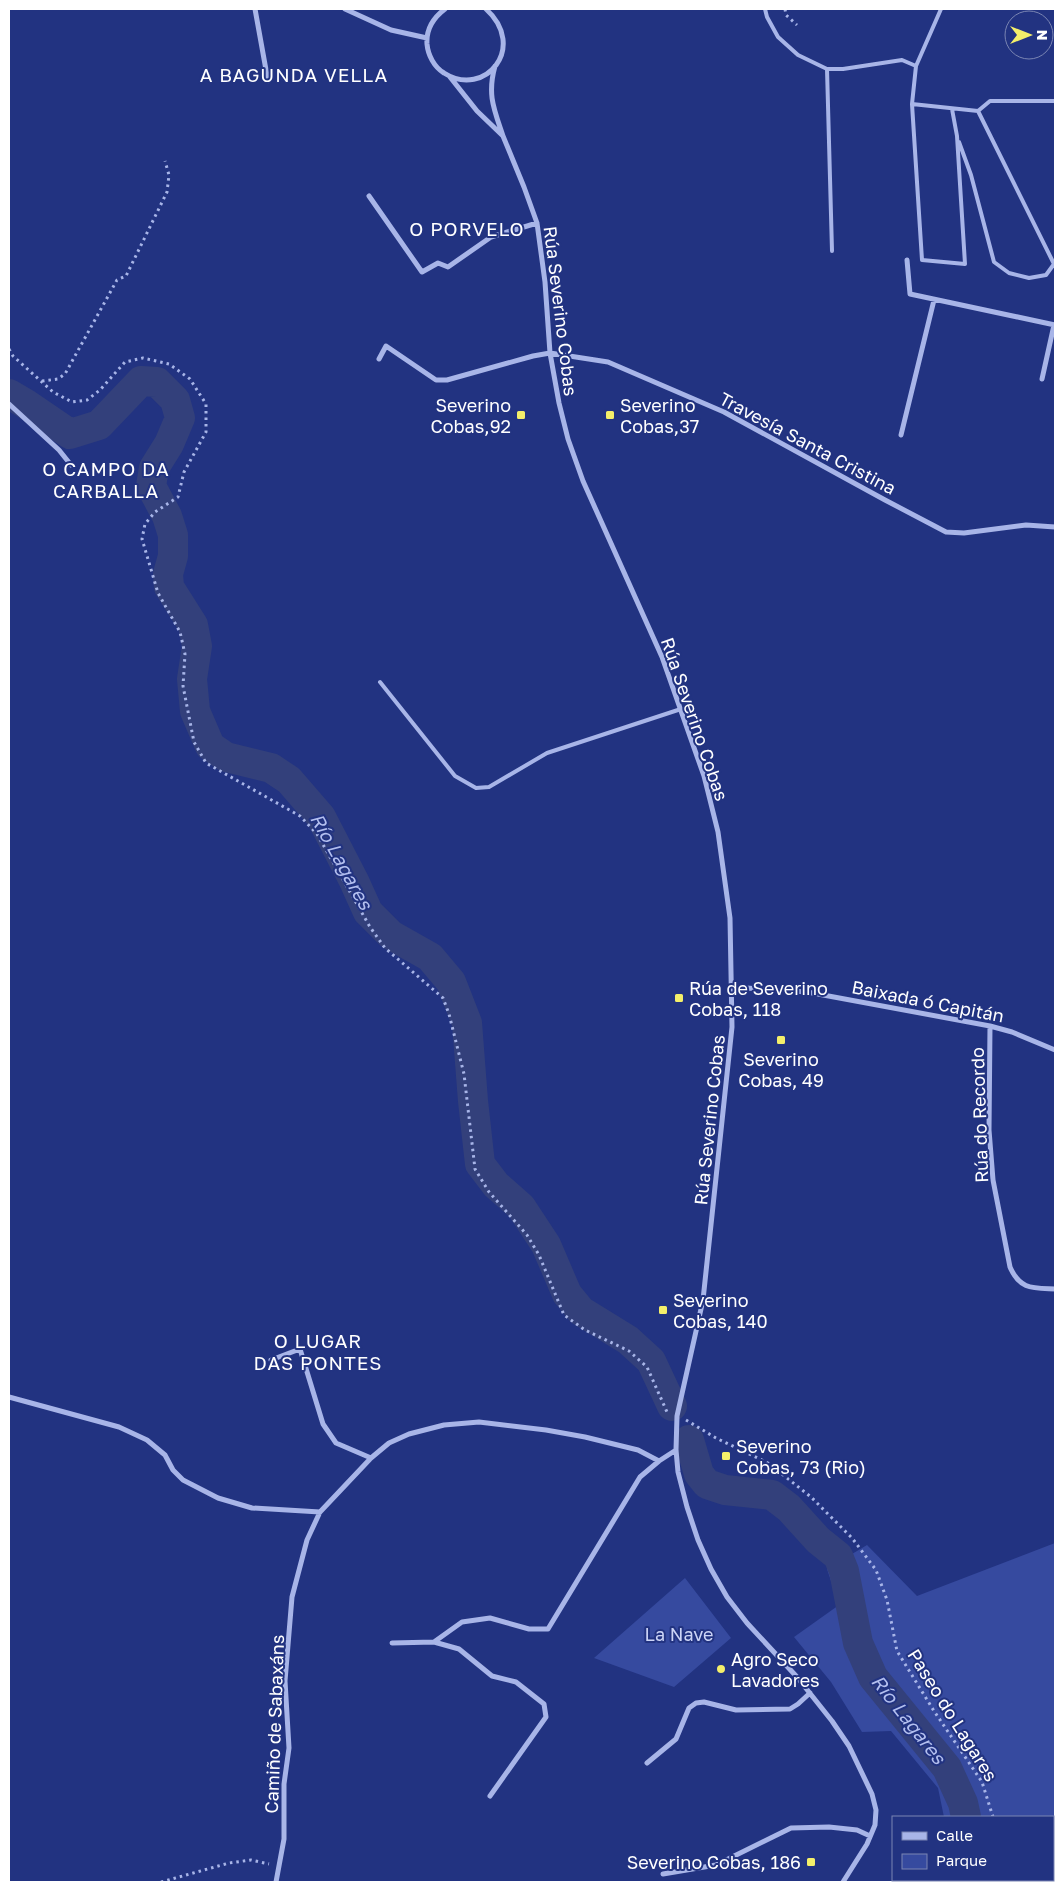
<svg xmlns="http://www.w3.org/2000/svg" width="1064" height="1891" font-family="'Golos Text',sans-serif">
	<style>
		.green { fill: #364a9f }
		.lines { fill: none; stroke-linecap: round; stroke-linejoin: round }
		.river { stroke: #33407b; stroke-width: 30 }
		.path { stroke: #a8b5e8; stroke-width: 3; stroke-dasharray: 2.5 4; stroke-linecap: butt }
		.service { stroke: #a8b5e8; stroke-width: 4 }
		.minor { stroke: #a8b5e8; stroke-width: 5 }
		.poi-dot { fill: #f4ef6a; stroke: #223381; stroke-width: 2 }
		.labels { text-anchor: middle; dominant-baseline: central; stroke-width: 4; stroke-linejoin: round; paint-order: stroke }
		.street-label { font-size: 18px; fill: #fff; stroke: #223381 }
		.poi-label { font-size: 18px; fill: #fff; stroke: #223381; text-anchor: start }
		.park-label { font-size: 18px; fill: #ccd4f6; stroke: #223381 }
		.neighbourhood-label { font-size: 19px; letter-spacing: 1px; fill: #fff; stroke: #223381 }
		.water-label { font-size: 19px; font-style: italic; fill: #b3bfef; stroke: #223381 }
	</style>
	<rect width="100%" height="100%" fill="#223381"/>
	<!-- green -->
	<path class="green" d="M1055,1543v339h-97l-1,-2h96v-63h-109l-6,-29 -47,-57 -29,1 -31,-50 -37,-45 45,-32 -12,-36 40,-24 50,51z
		M685,1578l46,60 -57,49 -80,-29z"/>
	<g class="lines">
		<!-- river -->
		<path class="river" d="M9,394l17,10 44,30 29,-9 42,-44 16,1 18,18 5,18 -11,26 -15,24 -3,18 16,30 6,19v21l-5,18 1,13 24,38 4,21 -5,33 3,32 15,35 16,11 45,11 18,12 32,37 33,64 14,31 23,23 39,22 21,25 16,41 6,78 7,63 16,21 25,22 25,38 21,49 14,17 47,29 23,21 21,45
			M689,1440l10,34 8,10 18,6 47,5 17,13 29,32 20,16 6,15 14,72 15,34 74,91 16,35 3,14
			M978,1880l1,2"/>
		<!-- path -->
		<path class="path" d="M785,9l1,6 11,10
			M9,349l4,7 40,36 19,10 15,-2 13,-10 25,-28 18,-4 26,6 21,15 16,25v28l-22,40 -6,25 -23,15 -10,12 -3,15 16,54 22,39 5,22 -2,32 11,56 12,21 94,53 17,18 53,93 15,21 58,50 6,16 15,60 11,95 14,23 38,43 12,20 25,60 21,15 44,21 18,16 20,45
			M42,381l16,-2 7,-5 52,-94 9,-4 41,-84 2,-17 -4,-14
			M686,1420l30,18 52,25 43,34 41,41 24,32 11,30 10,51 37,60 48,71 11,35
			M1008,1880v2
			M161,1882l68,-19 22,-3 18,4"/>
		<!-- service -->
		<path class="service" d="M765,9l2,8 11,20 20,18 29,14h16l59,-9 14,6
			M941,9l-25,57 -4,38 10,156 43,4 -8,-128 -5,-27
			M827,69l5,182
			M912,104l66,7 77,155
			M978,111l12,-10h65
			M959,142l12,33 23,87 15,11 20,5 17,-3 8,-11
			M380,682l75,94 21,12 13,-1 58,-34 134,-44"/>
		<!-- minor -->
		<path class="minor" d="M255,9l13,72
			M345,9l46,21 36,8
			M445,9c-12,9 -19,20 -18,35 1,11 7,23 17,29 41,26 84,-26 42,-64
			M495,66c-8,29 -1,43 8,70
			M450,77l27,34 26,25 21,51 13,36 8,59 5,71 9,50 9,36 15,42 79,176 42,119 14,56 12,86 2,109 -29,273 -26,116 -1,34 2,22 9,35 11,33 13,29 16,28 20,26 50,54 35,44 17,25 23,48 4,16 -1,15 -8,19 -24,38
			M369,196l53,76 16,-9 10,4 43,-30 46,-14
			M907,260l3,34 145,31
			M379,359l7,-13 50,34h11l86,-24 17,-3 58,9 116,50 161,88 61,32 18,1 62,-8 29,2
			M1042,379l12,-54
			M9,404l50,46 12,15
			M901,435l33,-135
			M732,987l75,5 183,34 22,6 43,18
			M990,1026l-1,104 4,50 17,87c10,23 23,21 45,22
			M271,1360l29,-11 23,75 13,19 35,15
			M9,1397l110,30 28,13 18,15 8,15 10,10 35,18 34,10 68,4
			M434,1642l25,7 33,27 24,6 28,22 2,13 -56,79
			M392,1643l42,-1 28,-20 28,-4 39,11h19l92,-152 19,-16
			M647,1763l29,-24 13,-31 7,-5 8,-1 32,8 54,-1 8,-5 12,-11
			M663,1874l53,-9 75,-37 38,-1 28,3 13,6
			M276,1882l8,-43v-55l5,-36 -4,-67 7,-84 15,-57 13,-28 51,-54 18,-15 20,-9 35,-9 35,-3 67,8 39,7 53,13 21,11 17,-11"/>
	</g>
	<!-- markers -->
	<g class="poi-dot">
		<rect x="516" y="410" width="10" height="10" rx="2.5"/>
		<rect x="605" y="410" width="10" height="10" rx="2.5"/>
		<rect x="674" y="993" width="10" height="10" rx="2.5"/>
		<rect x="776" y="1035" width="10" height="10" rx="2.5"/>
		<rect x="658" y="1305" width="10" height="10" rx="2.5"/>
		<rect x="721" y="1451" width="10" height="10" rx="2.5"/>
		<circle cx="721" cy="1669" r="5"/>
		<rect x="806" y="1857" width="10" height="10" rx="2.5"/>
	</g>
	<g class="labels">
		<!-- street labels -->
		<g class="street-label">
			<text transform="translate(561 311) rotate(83)">Rúa Severino Cobas</text>
			<text transform="translate(808 443) rotate(28)">Travesía Santa Cristina</text>
			<text transform="translate(695 719) rotate(71)">Rúa Severino Cobas</text>
			<text transform="translate(928 1001) rotate(11)">Baixada ó Capitán</text>
			<text transform="translate(979 1115) rotate(-92)">Rúa do Recordo</text>
			<text transform="translate(709 1120) rotate(-84)">Rúa Severino Cobas</text>
			<text transform="translate(953 1715) rotate(58)">Paseo do Lagares</text>
			<text transform="translate(274 1724) rotate(-88)">Camiño de Sabaxáns</text>
		</g>
		<!-- poi labels -->
		<g class="poi-label">
			<text x="511" y="405" text-anchor="end">Severino<tspan x="511" dy="21">Cobas,92</tspan></text>
			<text x="620" y="405">Severino<tspan x="620" dy="21">Cobas,37</tspan></text>
			<text x="689" y="988">Rúa de Severino<tspan x="689" dy="21">Cobas, 118</tspan></text>
			<text x="781" y="1059" text-anchor="middle">Severino<tspan x="781" dy="21">Cobas, 49</tspan></text>
			<text x="673" y="1300">Severino<tspan x="673" dy="21">Cobas, 140</tspan></text>
			<text x="736" y="1446">Severino<tspan x="736" dy="21">Cobas, 73 (Rio)</tspan></text>
			<text x="731" y="1659">Agro Seco<tspan x="731" dy="21">Lavadores</tspan></text>
			<text x="801" y="1862" text-anchor="end">Severino Cobas, 186</text>
		</g>
		<!-- park labels -->
		<g class="park-label">
			<text x="679" y="1634">La Nave</text>
		</g>
		<!-- neighbourhood labels -->
		<g class="neighbourhood-label">
			<text x="294" y="74">A BAGUNDA VELLA</text>
			<text x="467" y="228">O PORVELO</text>
			<text x="106" y="468">O CAMPO DA<tspan x="106" dy="22">CARBALLA</tspan></text>
			<text x="318" y="1340">O LUGAR<tspan x="318" dy="22">DAS PONTES</tspan></text>
		</g>
		<!-- water labels -->
		<g class="water-label">
			<text transform="translate(342 861) rotate(61)">Río Lagares</text>
			<text transform="translate(909 1719) rotate(52)">Río Lagares</text>
		</g>
	</g>
	<!-- border -->
	<rect width="1064" height="1891" fill="none" stroke="#ffffff" stroke-width="20"/>
	<!-- legend -->
	<rect x="892" y="1816" width="162" height="65" fill="#223381" stroke="#7a85b3"/>
	<rect x="902" y="1832" width="25" height="8" fill="#a8b5e8" stroke="#7a85b3"/>
	<text x="936" y="1841" font-size="15" fill="#ffffff">Calle</text>
	<rect x="902" y="1854" width="25" height="15" fill="#364a9f" stroke="#7a85b3"/>
	<text x="936" y="1866" font-size="15" fill="#ffffff">Parque</text>
	<!-- north arrow -->
	<g transform="translate(1029 35) rotate(90)"><circle r="24" fill="#223381" stroke="#7a85b3"/>
	<path d="M0-4L9 19L0 12L-9 19Z" fill="#f4ef6a"/>
	<text y="-8" font-size="14" font-weight="bold" text-anchor="middle" fill="#ffffff">N</text>
	</g>
</svg>
